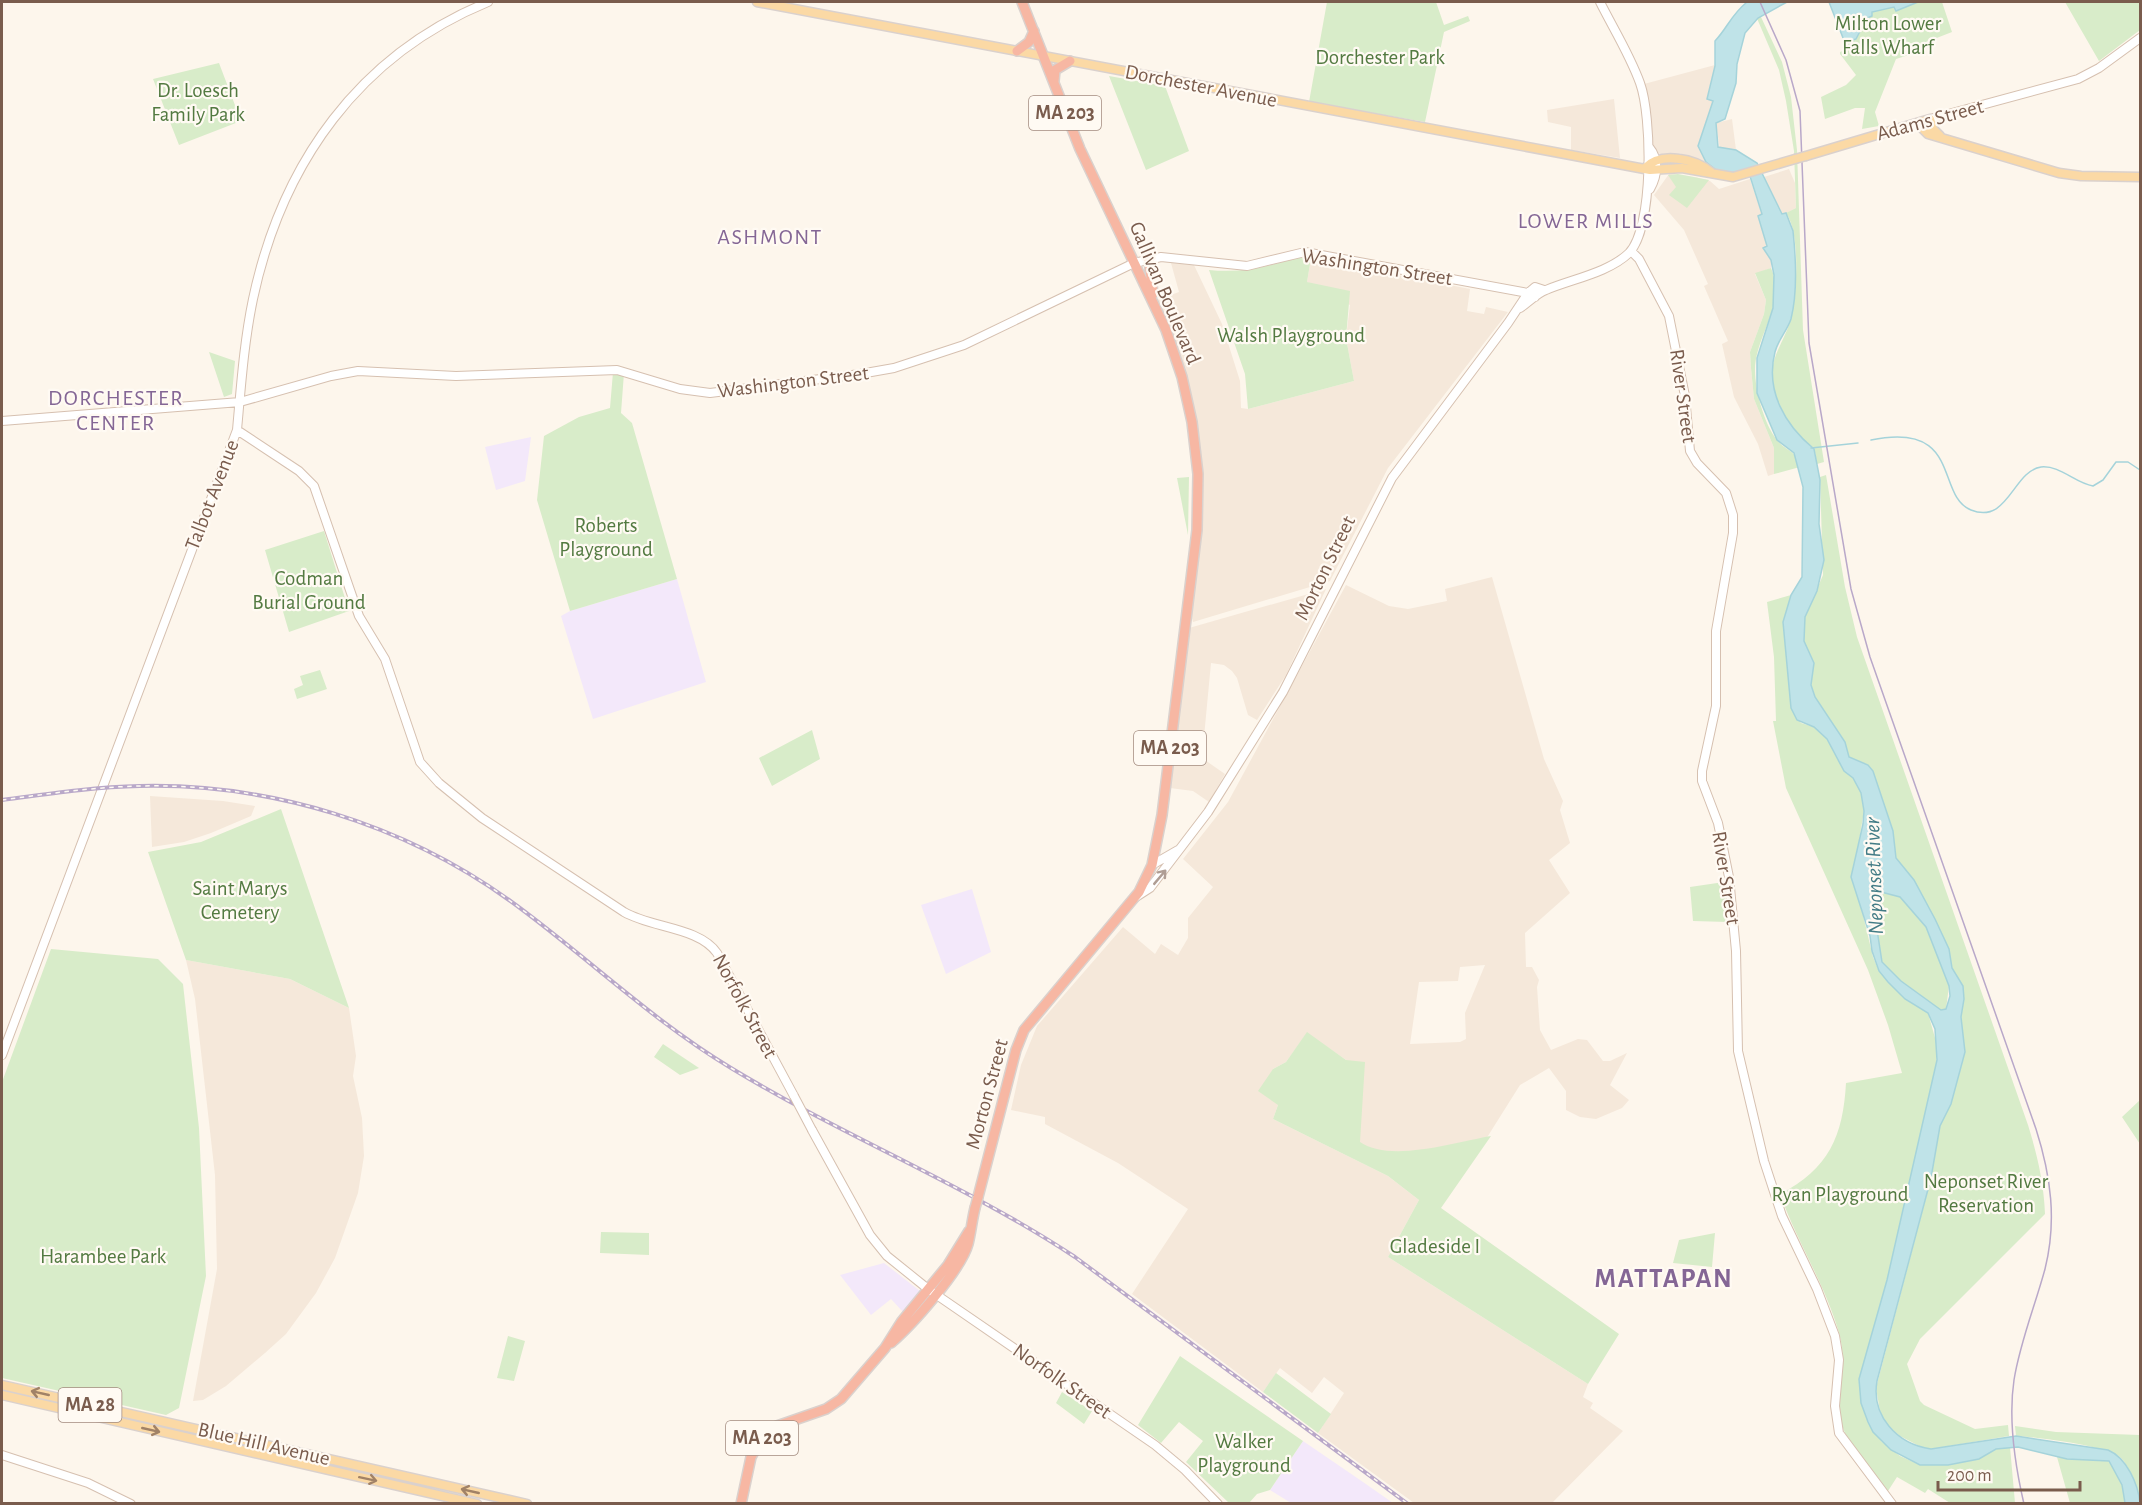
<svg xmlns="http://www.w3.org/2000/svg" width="2142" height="1505" font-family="'Alegreya Sans',sans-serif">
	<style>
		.residential { fill: #f5e8da; fill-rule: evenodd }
		.education { fill: #f3e8fa }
		.green { fill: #d8ecc9 }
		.water { fill: #bfe3e8; stroke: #a5d3da; stroke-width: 1.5; fill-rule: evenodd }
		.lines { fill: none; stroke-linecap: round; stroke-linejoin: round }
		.stream { stroke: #a5d3da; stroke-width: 1.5 }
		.secondary-casing { stroke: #d6c0b0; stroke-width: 10 }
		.primary-casing { stroke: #dad1cd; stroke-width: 11 }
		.highway-casing { stroke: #dad1cd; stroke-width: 12 }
		.secondary { stroke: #fff; stroke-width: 8 }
		.primary { stroke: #fbd9a5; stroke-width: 8 }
		.highway { stroke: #f7b7a3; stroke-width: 9 }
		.tram { stroke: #b9a8c9; stroke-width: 1.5 }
		.rail-casing { stroke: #b9a8c9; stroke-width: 4 }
		.rail { stroke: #fffaf3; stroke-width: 1.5; stroke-dasharray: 4.5; stroke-linecap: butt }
		.secondary-bridge-casing { stroke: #d6c0b0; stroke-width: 10; stroke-linecap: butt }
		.primary-bridge-casing { stroke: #dad1cd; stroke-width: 11; stroke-linecap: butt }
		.highway-bridge-casing { stroke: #dad1cd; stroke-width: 12; stroke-linecap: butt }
		.secondary-bridge { stroke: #fff; stroke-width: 8 }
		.primary-bridge { stroke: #fbd9a5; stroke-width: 8 }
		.highway-bridge { stroke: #f7b7a3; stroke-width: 9 }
		.oneway { stroke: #af9d94 }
		.oneway2 { stroke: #a18267 }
		.labels { text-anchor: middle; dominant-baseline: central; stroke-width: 4.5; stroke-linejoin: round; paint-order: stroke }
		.shield { fill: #fffaf3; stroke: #a28b7f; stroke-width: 1.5 }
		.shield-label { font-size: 20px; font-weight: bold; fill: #7a5c4d }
		.park-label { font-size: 21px; fill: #537a41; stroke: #fffaf3 }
		.street-label { font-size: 21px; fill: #7a5c4d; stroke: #fffaf3 }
		.neighbourhood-label { font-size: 22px; letter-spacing: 1.5px; fill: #846695; stroke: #fffaf3 }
		.water-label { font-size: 22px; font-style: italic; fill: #437c86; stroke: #fffaf3 }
		.district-label { font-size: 27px; font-weight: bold; letter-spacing: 1.5px; fill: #846695; stroke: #fffaf3 }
	</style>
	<rect width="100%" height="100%" fill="#fdf6ec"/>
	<!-- residential -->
	<path class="residential" d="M1715,65l-8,33 6,3 -15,45 8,16 -27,-9 -19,1 -6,-3 -10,-67z
		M1614,99l6,59 -49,-8v-23l-23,-5 -1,-12z
		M1732,119l4,31h-16l-4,-27z
		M1789,169l6,14 1,25 -13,7 -19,-38z
		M1669,174l26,3 15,4 9,8 31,-10 12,36 -4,1 9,31 -4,1 8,12v8l-16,6 11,26 -2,14 -14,38 1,16 3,31 20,49v26l-6,2 -10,-32 -24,-47 -12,-53 6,-3 -24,-55 4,-2 -24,-54 -30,-35z
		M1311,258l159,31 -3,22 17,3 2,-7 22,5 -120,156 -58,113 -137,41 -2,-7 9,-70 3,-74 -5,-42 -11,-53 -30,-76 22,-8 -8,-29 23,2 28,59 18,57 1,27 7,1 106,-28 -8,-43 4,-33 -43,-23z
		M1492,577l52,182 19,42 -3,9 10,33 -21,17 21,33 -45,40 1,34h6l7,13 -2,7 3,43 11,20 27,-11 9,1 16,21h7l17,-8 -17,32 19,15 -7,8 -26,11 -16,-2 -14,-7v-19l-17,-23 -29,17 -39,62 -94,26 -68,-49 27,-64 -39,-27 -21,29 -13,7 5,36 -5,14 115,57 31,24 -31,57 200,127 -5,13 10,6 -3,5 33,23 -71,72h-138l-96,-70 26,-40 -20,-16 -12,16 -32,-25 -17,24 -131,-98 56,-85 -70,-46 -73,-39v-7l-34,-7 10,-45 16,-39 86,-99 32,27 6,-10 17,11 10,-17v-20l25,-31 -30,-28 45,-57 118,-217 43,21 19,3 39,-8 -2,-12zM1485,965l-20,48 1,26 -6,3 -50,2 9,-62 39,-1 2,-14z
		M1326,589l-40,86 -29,45 -9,-5 -11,-37 -5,-7 -8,-6 -13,-2 -9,95 23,16 -16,28 -16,-11 -23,-3 19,-160z
		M150,796l73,5 32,5 -4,10 -40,17 -27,9 -32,5z
		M186,960l104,19 59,29 7,48 -3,20 9,42 2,38 -6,37 -23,65 -19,35 -30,41 -21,19 -39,33 -23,14 -10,1 24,-132 -2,-94 -20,-176z"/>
	<!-- education -->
	<path class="education" d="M531,437l-6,44 -29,9 -11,-43z
		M677,579l29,103 -113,37 -32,-103 9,-5z
		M972,889l19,63 -45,22 -25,-69z
		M884,1263l36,28 -17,21 -12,-13 -20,16 -31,-40z
		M1303,1441l60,41 30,21h-102l-21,-13z"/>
	<!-- green -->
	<path class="green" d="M1327,2h109l8,23 24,-9 2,5 -26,11 -19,90 -116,-20z
		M1750,2h4l28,60 9,35 6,53 6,180 21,132 -7,2 -2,-12c-4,-6 -9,-8 -14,-12 -11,-13 -22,-32 -27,-48 -8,-31 8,-45 16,-70 7,-24 11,-89 -4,-109l10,-5 -2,-57 -8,-50 -7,-31z
		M1829,2h113l10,30 -41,16 1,6 -16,5 -21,53 4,14 -17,3 3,-21h-10l-30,11 -4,-22 25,-12 10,-10 -16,-21v-2l7,-3z
		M2065,2h75v28l-41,31z
		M219,63l22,58 -62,24 -26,-66z
		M1109,76l56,10 24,65 -43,19z
		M1678,174l31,6 -22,28 -18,-13 7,-8 -8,-12z
		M1294,258h17l-4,24 43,9 -4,47 8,43 -106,28 -3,-35 -36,-104c30,3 57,-2 85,-12z
		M1771,268c16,36 -16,68 -16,102 0,20 9,54 22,70 9,12 18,8 23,27l-26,7v-26l-20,-49 -3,-31 -1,-16 14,-38 2,-14 -11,-27z
		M209,352l26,9 -3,33 -8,3z
		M613,372l11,1 -3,40 11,10 45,156 -107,32 -33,-111 7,-64 35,-19 31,-9z
		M1826,475l19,112 12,50 171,488c9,29 16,58 17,89l-125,125 -13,25 13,37 4,4 51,24 33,-4 1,11 -78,13 -8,-1 -23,-12 -15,-13 -5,-12 -4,-23 55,-210 9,-52 11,-22 14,-52 -4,-35 3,-18 -1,-13 -11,-18 -3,-19 -35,-69 -18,-22 -3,-27 -20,-60 -5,-6 -19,-8 -4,-15 -30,-45 -4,-12 3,-22 -10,-21 1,-25 18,-42 -3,-98z
		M1189,477l-1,58 -11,-57z
		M324,531l25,80 -60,21 -24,-82z
		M1791,595l-8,27 8,86 10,15 13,4 13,12 15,28 11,11 8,15 3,18 -8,48 2,35 15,63 6,14 9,11 17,17 23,14 9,32 -1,23 -49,212 -28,99 22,62 19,15 20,9h28l31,-6 17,-10 14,-2 5,56h-65l-22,-14 -3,4 -28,-16 -9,14c-14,-19 -38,-40 -45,-63 -9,-30 6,-61 -4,-95 -14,-49 -42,-91 -59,-139 49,-25 63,-58 66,-111l56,-10 -14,-48 -20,-55 -82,-182 -13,-67h3l-2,-64 -7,-55z
		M320,670l7,19 -30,10 -3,-10 9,-4 -3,-9z
		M812,730l8,29 -48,27 -13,-28z
		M281,809l68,199 -59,-29 -104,-19 -38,-108 53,-10z
		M1724,882l4,40 -35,-1 -3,-34z
		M1881,892l19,5 26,30 23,59 -3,23 -5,1 -40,-29 -19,-19 -6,-39z
		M51,949l107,10 25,25 16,144 7,148 -27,132 -13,7 -164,-37v-296z
		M1307,1032l39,28 19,2 -5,80c30,21 96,0 131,-6l-50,72 178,126 -31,50 -200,-127 31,-57 -31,-24 -115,-57 5,-14 -20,-14 15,-22 13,-7z
		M663,1044l36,24 -19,7 -26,-18z
		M2140,1100v44l-18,-27z
		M601,1232l48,1v22l-49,-2z
		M1715,1233l-3,34 -39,-4 6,-23z
		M508,1336l17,5 -11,40 -17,-3z
		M1180,1356l123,85 -33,49 -13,4 -8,9h-20l-43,-41 17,-21 -24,-19 -18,21 -23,-18z
		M1276,1373l55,41 -13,19 -55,-41z
		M1062,1392l30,19 -8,13 -28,-21z
		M2015,1426l41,6 84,3v60l-1,1c-6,-13 -8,-28 -18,-38 -12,-12 -85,-21 -105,-22z
		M2057,1457l52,4 13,24 3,18h-55z"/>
	<!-- water -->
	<path class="water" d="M1747,2h40l-29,16 -13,15 -8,31 -1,19 -11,36 -9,4 2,24 18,3 21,13 25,51 4,-1 7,18c3,28 5,60 -2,88 -4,12 -13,21 -16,33 -10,39 10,73 39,97l6,31 -1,44 5,36 -7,31 -12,26 -1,24 10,22 -3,22 4,12 30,45 4,15 19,8 5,6 20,60 3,27 18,22 21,39 14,30 3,19 11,18 1,13 -3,18 4,35 -14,52 -11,22 -9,52 -54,203c-6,35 20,63 54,68l85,-13 92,14c19,8 30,34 32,53h-15l-3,-18 -13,-24 -42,-2 -49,-12 -22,2 -17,10 -31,6h-28l-29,-15 -18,-18 -5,-10 -7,-19 -2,-24 28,-99 50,-220 -2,-31 -7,-16 -23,-14 -17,-17 -9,-11 -7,-20 -2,-15 -19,-59 12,-53 1,-13 -3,-18 -8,-15 -9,-7 -17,-32 -13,-12 -17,-7 -6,-12 -8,-86 8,-27 11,-18 1,-90 -9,-34 -17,-13 -20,-47v-35l16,-50 1,-33 -3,-15 -8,-12 4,-2 -9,-30 4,-2 -13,-41 -24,4 -19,-15 -8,-16 15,-45 -6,-2 8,-33v-25c13,-14 16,-26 32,-39zM1881,892l19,5 26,30 23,59 1,10 -4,13 -5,1 -40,-29 -19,-19 -6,-39z
		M1829,2h89l-22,9 -2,-4 -22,5v4l-5,2 -11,21 -11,4z"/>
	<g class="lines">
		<!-- stream -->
		<path class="stream" d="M1871,440c92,-19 64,56 100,70 37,15 42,-39 70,-43 19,-2 34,16 52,19l10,-6 13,-18h12l12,8
			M1811,448l47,-5"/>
		<!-- secondary casing -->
		<g class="secondary-casing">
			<path id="secondary" d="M1930,119l148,-40 21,-11 41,-30
				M1649,147c10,12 9,28 1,42
				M1631,251l8,8 30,57 16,80 5,55 7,12 29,30 7,22v18l-17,98v75l-14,65v10l16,42 11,54 7,74 2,100 26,110 18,55 35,73 18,47 4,24 -4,46 4,27 53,71
				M1520,308c8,-5 17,-15 26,-18 26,-11 62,-17 83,-37 25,-26 23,-137 11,-170 -10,-28 -27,-55 -40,-81
				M2,421l238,-19 91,-26 27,-5 98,5 161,-6 63,19 30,4 150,-19 34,-6 70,-23 170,-82 27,-6 86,9 58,-14 223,41 7,4
				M237,430l62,41 15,15 45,130 26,43 35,103 19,21 43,35 142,94c27,16 75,15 93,41l77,143
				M1152,865l26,-15
				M1136,897l14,-9 58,-76 75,-120 109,-214 116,-155 20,-30 7,-6 9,3
				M2,1055l235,-625c4,-44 7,-88 16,-131 29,-136 106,-244 235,-297
				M812,1130l58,105 17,21 41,33 227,156 30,25 33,34
				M2,1455l86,28 43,21"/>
		</g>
		<!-- primary casing -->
		<g class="primary-casing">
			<path id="primary" d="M757,2l893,168 32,-2 51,9 62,-18
				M1917,123l11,11 131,39 22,3 59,1
				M1806,156l124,-37 3,10 7,7
				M1645,168c16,-17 50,-9 66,4
				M2,1385l525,119
				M2,1395l475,109"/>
		</g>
		<!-- highway casing -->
		<g class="highway-casing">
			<path id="highway" d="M1017,51l12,-9 5,-11
				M1054,81l1,-11 15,-9
				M1149,260l4,34
				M978,1197l38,-147 8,-20 115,-138 13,-27 10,-50 35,-285 1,-56 -6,-52 -10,-45 -16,-47 -86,-181 -58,-147
				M891,1343c21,-18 70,-73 77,-99 3,-12 4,-24 7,-36
				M741,1504l10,-47 10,-18 16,-13 49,-17 15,-10 44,-51 17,-27 46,-56 21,-34"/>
		</g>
		<!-- secondary -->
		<use href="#secondary" class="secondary"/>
		<!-- primary -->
		<use href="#primary" class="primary"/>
		<!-- highway -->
		<use href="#highway" class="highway"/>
		<!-- tram -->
		<path class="tram" d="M1760,2l26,58 14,51 9,232 42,246 19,68 166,472c15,47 21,92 9,140 -10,37 -25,73 -31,111 -6,40 1,85 10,124"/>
		<!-- rail casing -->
		<g class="rail-casing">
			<path id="rail" d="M2,800c45,-6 91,-13 138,-14 130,-3 263,38 369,114 75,54 142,120 222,168 112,68 235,117 344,189l333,247"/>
		</g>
		<!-- rail -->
		<use href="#rail" class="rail"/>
		<!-- secondary-bridge casing -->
		<g class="secondary-bridge-casing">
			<path id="secondary-bridge" d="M794,1096l18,34"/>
		</g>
		<!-- primary-bridge casing -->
		<g class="primary-bridge-casing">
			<path id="primary-bridge" d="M1795,159l11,-3"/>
		</g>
		<!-- highway-bridge casing -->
		<g class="highway-bridge-casing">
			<path id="highway-bridge" d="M975,1208l3,-11"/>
		</g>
		<!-- secondary-bridge -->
		<use href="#secondary-bridge" class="secondary-bridge"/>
		<!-- primary-bridge -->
		<use href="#primary-bridge" class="primary-bridge"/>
		<!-- highway-bridge -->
		<use href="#highway-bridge" class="highway-bridge"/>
	</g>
	<!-- one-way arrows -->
	<defs><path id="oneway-shaft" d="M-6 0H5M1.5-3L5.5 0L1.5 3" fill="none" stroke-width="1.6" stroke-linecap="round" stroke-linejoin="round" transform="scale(1.5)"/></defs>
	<use class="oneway" href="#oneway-shaft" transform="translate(1160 877) rotate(-50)"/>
	<g class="oneway2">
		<use href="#oneway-shaft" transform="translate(40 1393) rotate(-167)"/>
		<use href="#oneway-shaft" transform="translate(151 1430) rotate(13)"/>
		<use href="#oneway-shaft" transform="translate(368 1479) rotate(12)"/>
		<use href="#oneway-shaft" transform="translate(470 1491) rotate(-167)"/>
	</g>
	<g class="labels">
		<!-- shield labels -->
		<g class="shield">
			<rect x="1029" y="96" width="72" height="34" rx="4.5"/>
			<rect x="1134" y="731" width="72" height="34" rx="4.5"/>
			<rect x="58.5" y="1388" width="63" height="34" rx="4.5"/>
			<rect x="726" y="1421" width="72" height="34" rx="4.5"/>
		</g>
		<g class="shield-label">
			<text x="1065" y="113">MA 203</text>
			<text x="1170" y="748">MA 203</text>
			<text x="90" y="1405">MA 28</text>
			<text x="762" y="1438">MA 203</text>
		</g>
		<!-- park labels -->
		<g class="park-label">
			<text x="1888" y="23">Milton Lower<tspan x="1888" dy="24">Falls Wharf</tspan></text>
			<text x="1380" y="57">Dorchester Park</text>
			<text x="198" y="90">Dr. Loesch<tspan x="198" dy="24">Family Park</tspan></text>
			<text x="1291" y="335">Walsh Playground</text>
			<text x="606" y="525">Roberts<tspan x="606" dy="24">Playground</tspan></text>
			<text x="309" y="578">Codman<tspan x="309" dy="24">Burial Ground</tspan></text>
			<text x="240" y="888">Saint Marys<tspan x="240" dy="24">Cemetery</tspan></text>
			<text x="1986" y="1181">Neponset River<tspan x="1986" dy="24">Reservation</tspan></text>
			<text x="1840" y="1194">Ryan Playground</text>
			<text x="1435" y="1246">Gladeside I</text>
			<text x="103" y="1256">Harambee Park</text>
			<text x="1244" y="1441">Walker<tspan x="1244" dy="24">Playground</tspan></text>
		</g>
		<!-- street labels -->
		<g class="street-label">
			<text transform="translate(1201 86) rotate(11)">Dorchester Avenue</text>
			<text transform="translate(1930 120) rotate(-15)">Adams Street</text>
			<text transform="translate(1377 267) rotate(9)">Washington Street</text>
			<text transform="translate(1165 293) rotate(67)">Gallivan Boulevard</text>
			<text transform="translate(793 382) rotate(-7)">Washington Street</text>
			<text transform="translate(1683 396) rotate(82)">River Street</text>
			<text transform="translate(212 495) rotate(-69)">Talbot Avenue</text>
			<text transform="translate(1325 568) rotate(-64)">Morton Street</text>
			<text transform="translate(1726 878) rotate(81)">River Street</text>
			<text transform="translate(745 1006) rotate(62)">Norfolk Street</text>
			<text transform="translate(987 1094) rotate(-75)">Morton Street</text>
			<text transform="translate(1062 1381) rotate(35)">Norfolk Street</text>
			<text transform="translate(264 1444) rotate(13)">Blue Hill Avenue</text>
		</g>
		<!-- neighbourhood labels -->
		<g class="neighbourhood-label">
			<text x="1586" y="221">LOWER MILLS</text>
			<text x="770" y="237">ASHMONT</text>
			<text x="116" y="398">DORCHESTER<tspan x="116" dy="25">CENTER</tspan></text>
		</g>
		<!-- water labels -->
		<g class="water-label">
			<text transform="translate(1874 876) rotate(-92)">Neponset River</text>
		</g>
		<!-- district labels -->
		<g class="district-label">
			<text x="1664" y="1278">MATTAPAN</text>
		</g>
	</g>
	<!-- border -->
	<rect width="2142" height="1505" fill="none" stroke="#7a5c4d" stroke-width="6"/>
	<!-- scale -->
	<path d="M1938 1481v9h142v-9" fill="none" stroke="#7a5c4d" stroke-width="3"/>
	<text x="1947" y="1481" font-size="18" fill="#7a5c4d" stroke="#fffaf3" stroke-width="4.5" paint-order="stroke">200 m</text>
</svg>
